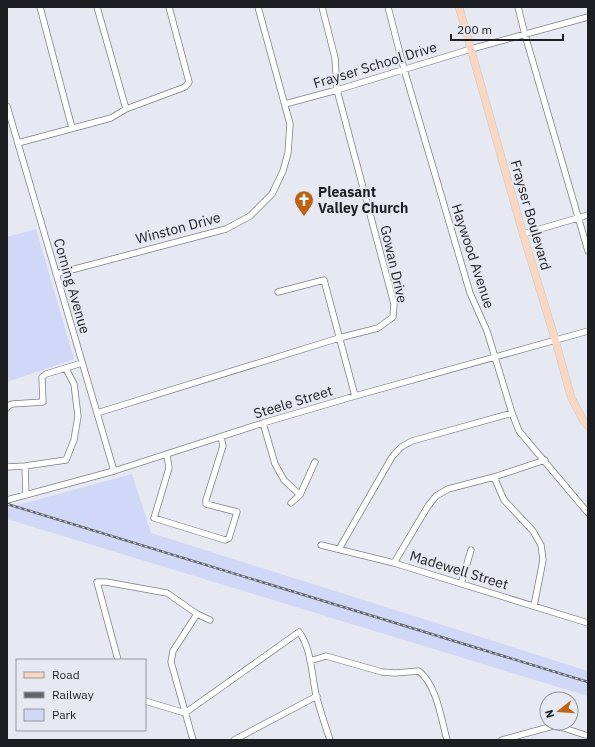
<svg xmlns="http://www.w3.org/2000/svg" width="595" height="747" font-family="'IBM Plex Sans',sans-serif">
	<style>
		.green { fill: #d1d7f7 }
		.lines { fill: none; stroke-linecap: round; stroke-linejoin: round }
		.minor-casing { stroke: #7d7f88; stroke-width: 7 }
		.major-casing { stroke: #c9c9ca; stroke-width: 8 }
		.minor { stroke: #fff; stroke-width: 5.5 }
		.major { stroke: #fad7c2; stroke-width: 7 }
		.rail-casing { stroke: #636469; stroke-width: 2.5 }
		.rail { stroke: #e6e8f2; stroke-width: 1; stroke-dasharray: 3; stroke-linecap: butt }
		.labels { text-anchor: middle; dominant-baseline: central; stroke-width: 4; stroke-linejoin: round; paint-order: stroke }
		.street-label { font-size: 14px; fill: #1d1e21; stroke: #e6e8f2 }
		.poi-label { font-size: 14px; font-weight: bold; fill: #1d1e21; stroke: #e6e8f2; text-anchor: start }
	</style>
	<rect width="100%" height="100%" fill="#e6e8f2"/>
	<!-- green -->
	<path class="green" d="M36,229l38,130 -67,23v-145z
		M132,474l19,59 437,138v25l-581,-177v-11z"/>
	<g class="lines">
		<!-- minor casing -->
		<g class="minor-casing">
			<path id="minor" d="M40,7l32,121
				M97,7l29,102
				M388,7l16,62 66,224 17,38 25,82 7,18 69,82
				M518,7l7,28 63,216
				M285,104l52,-14 134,-41 117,-32
				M7,106l107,365
				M18,143l93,-25 15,-9 59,-22 4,-5 -20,-75
				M523,234l65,-19
				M56,274l170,-45 24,-13 22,-22 11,-23 5,-18 2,-29 -32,-117
				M278,292l46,-12 31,116
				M7,408l1,-2 4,-2 31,-2 -1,-25 4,-3 36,-11
				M97,413l242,-75 39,-10 15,-11 1,-13 -57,-214 -2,-32 -13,-51
				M263,423l12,41 9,16 16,15
				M167,455l2,13 -15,50 71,22 4,-2 8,-26 -31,-8v-4l17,-54 -2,-9
				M25,466l1,29
				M7,467l18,-1 41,-6 8,-20 4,-24 -4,-32 -8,-15
				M494,477l10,23 29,31 8,14 2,15 -9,46
				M7,500l107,-29 149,-48 92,-27 233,-65
				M291,503l9,-8 15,-33
				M321,545l73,18 194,60
				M339,549l53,-92 9,-10 11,-6 100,-28
				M394,563l34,-57 8,-10 12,-7 46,-12 51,-17
				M461,584l10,-34
				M118,660l-21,-78h9l61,11 30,21 13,6
				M310,661l16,-5 56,16 13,1 24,-2c18,15 22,47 28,69
				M145,701l40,12 114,-81c12,15 13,44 17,63 4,15 9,30 14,45
				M193,740l-22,-78 2,-11 24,-37
				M234,740l83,-44
				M502,740l51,-14 11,2 24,8"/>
		</g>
		<!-- major casing -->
		<g class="major-casing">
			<path id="major" d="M459,7l64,227 32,105 16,58 12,23 5,6"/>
		</g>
		<!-- minor -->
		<use href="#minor" class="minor"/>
		<!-- major -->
		<use href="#major" class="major"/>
		<!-- rail casing -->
		<g class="rail-casing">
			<path id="rail" d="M7,504l581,178"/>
		</g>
		<!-- rail -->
		<use href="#rail" class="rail"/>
	</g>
	<!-- icons -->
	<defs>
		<g id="church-pin" transform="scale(1)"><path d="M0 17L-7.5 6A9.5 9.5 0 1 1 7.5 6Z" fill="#bf6214" stroke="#e6e8f2"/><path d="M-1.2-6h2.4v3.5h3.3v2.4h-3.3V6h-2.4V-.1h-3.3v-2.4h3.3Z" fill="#fff"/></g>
	</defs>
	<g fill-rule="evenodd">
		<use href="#church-pin" x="304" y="200"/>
	</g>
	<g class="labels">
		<!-- street labels -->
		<g class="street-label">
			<text transform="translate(375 65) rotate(-17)">Frayser School Drive</text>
			<text transform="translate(531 215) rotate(74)">Frayser Boulevard</text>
			<text transform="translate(178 228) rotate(-15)">Winston Drive</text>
			<text transform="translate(473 256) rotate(72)">Haywood Avenue</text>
			<text transform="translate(394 264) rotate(77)">Gowan Drive</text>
			<text transform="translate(72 286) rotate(74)">Corning Avenue</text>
			<text transform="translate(293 402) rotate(-17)">Steele Street</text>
			<text transform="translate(459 570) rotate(17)">Madewell Street</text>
		</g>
		<!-- poi labels -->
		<g class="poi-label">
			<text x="318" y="192">Pleasant<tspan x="318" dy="16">Valley Church</tspan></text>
		</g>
	</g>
	<!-- border -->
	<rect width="595" height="747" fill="none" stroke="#1d1e21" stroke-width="16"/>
	<!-- legend -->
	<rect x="16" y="659" width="130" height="72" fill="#e6e8f2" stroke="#96979e"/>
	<rect x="24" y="672" width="20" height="6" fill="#fad7c2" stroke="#96979e"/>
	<text x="52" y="679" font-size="12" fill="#1d1e21">Road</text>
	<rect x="24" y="692" width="20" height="6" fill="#636469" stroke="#96979e"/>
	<text x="52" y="699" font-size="12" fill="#1d1e21">Railway</text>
	<rect x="24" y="709" width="20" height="12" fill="#d1d7f7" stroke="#96979e"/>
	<text x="52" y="719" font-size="12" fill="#1d1e21">Park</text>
	<!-- north arrow -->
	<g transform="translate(559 711) rotate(253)"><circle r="19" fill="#e6e8f2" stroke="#96979e"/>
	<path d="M0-3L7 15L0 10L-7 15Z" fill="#bf6214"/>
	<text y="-6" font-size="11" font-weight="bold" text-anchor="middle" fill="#1d1e21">N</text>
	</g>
	<!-- scale -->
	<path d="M451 34v6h112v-6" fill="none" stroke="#1d1e21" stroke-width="2"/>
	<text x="457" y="34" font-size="12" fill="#1d1e21" stroke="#e6e8f2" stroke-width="3" paint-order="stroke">200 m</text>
</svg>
